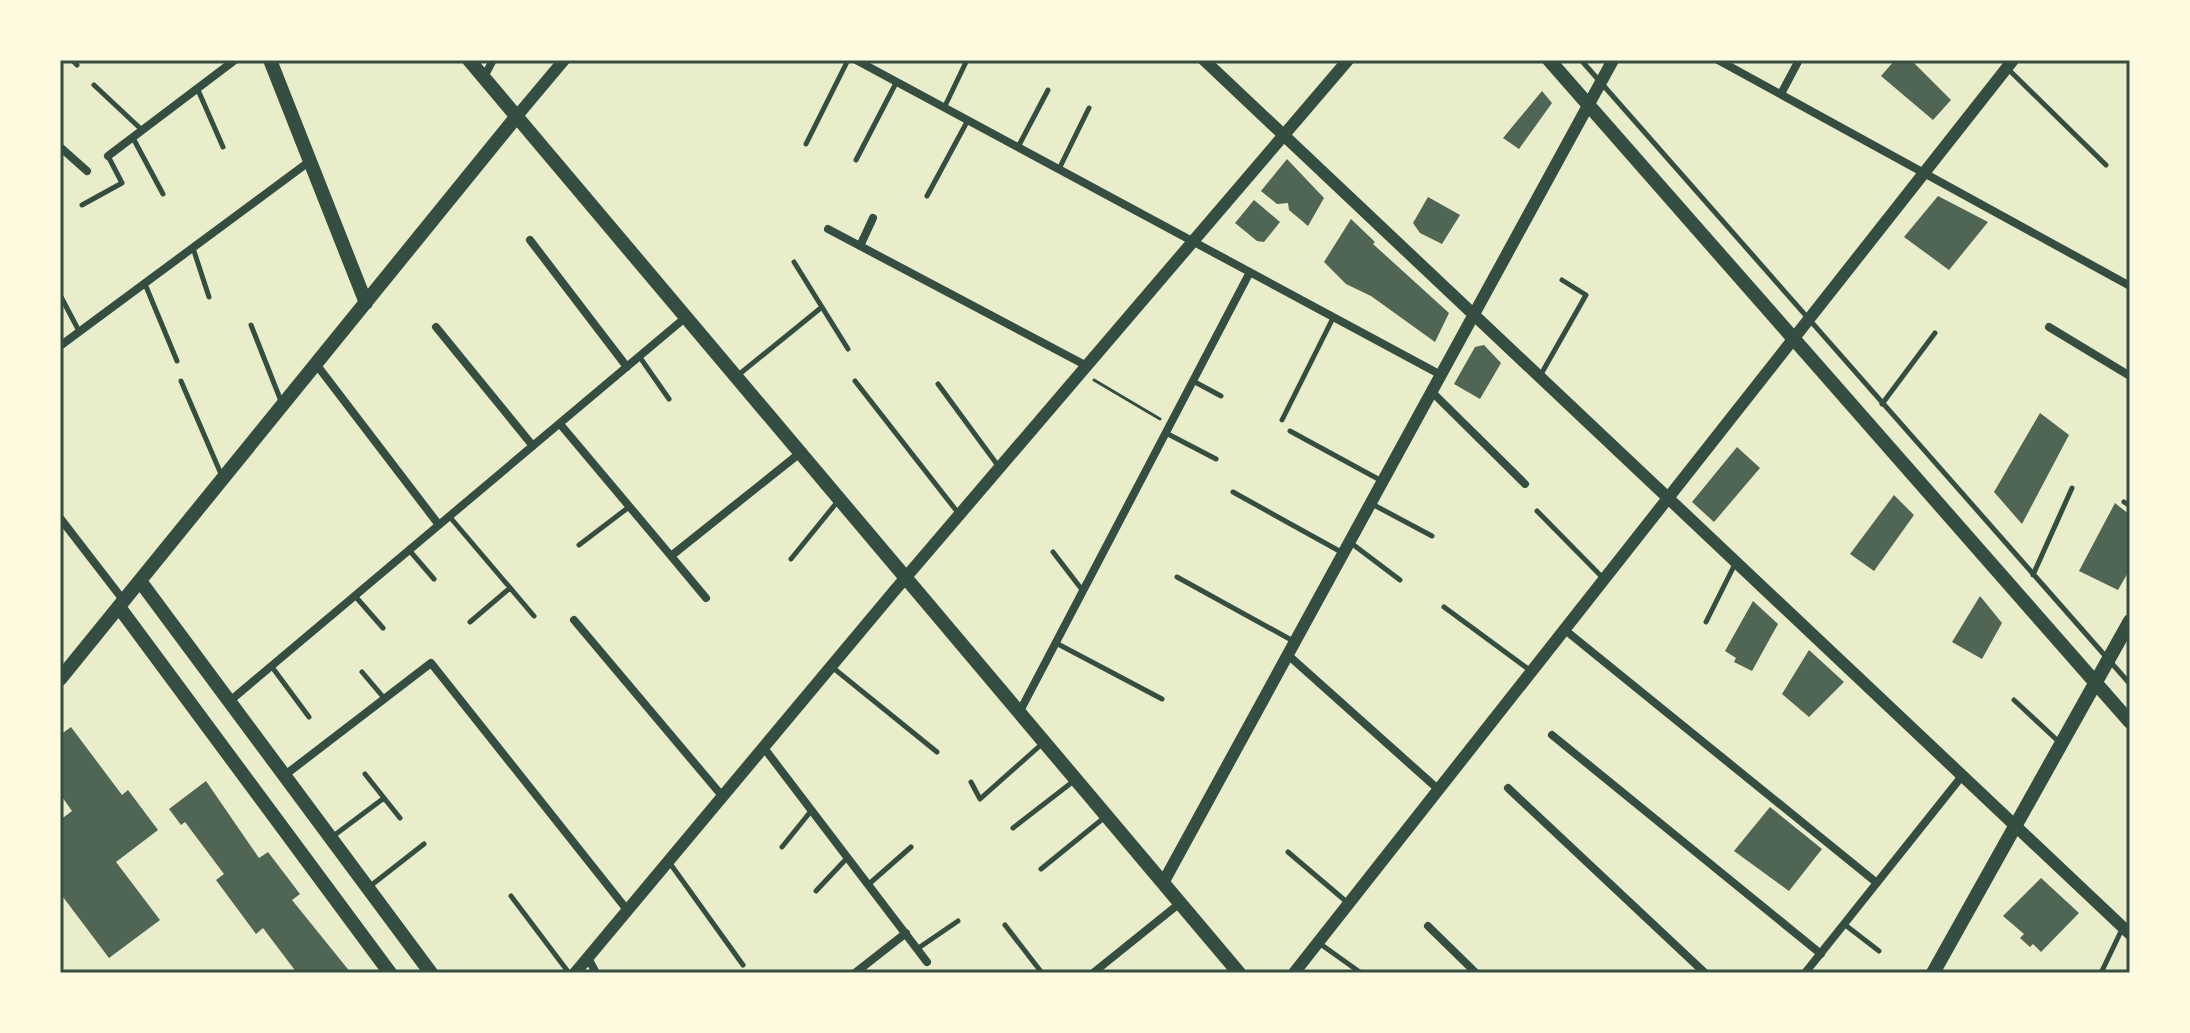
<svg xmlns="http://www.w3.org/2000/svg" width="2190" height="1033" font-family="Cabin,sans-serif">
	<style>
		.building { fill: #4f6655 }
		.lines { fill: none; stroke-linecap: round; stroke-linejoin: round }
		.path { stroke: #344e41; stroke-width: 3 }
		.service { stroke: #344e41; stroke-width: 5 }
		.minor { stroke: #344e41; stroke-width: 8 }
		.tertiary { stroke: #344e41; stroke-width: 12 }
		.secondary { stroke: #344e41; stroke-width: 14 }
		.primary { stroke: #344e41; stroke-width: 14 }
		.neatline { fill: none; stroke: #344e41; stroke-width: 3 }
	</style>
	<rect width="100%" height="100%" fill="#e9edc9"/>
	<!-- building -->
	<path class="building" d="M1895,60h16l40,40 -18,20 -52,-44z
		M1542,91l10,12 -33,46 -16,-11z
		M1287,159l37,39 -16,28 -19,-16 -1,-7 -11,1 -16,-13z
		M1938,196l50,26 -39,48 -45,-33z
		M1428,197l32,18 -18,29 -22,-11 -7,-10z
		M1254,200l26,22 -16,20 -7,-1 -22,-18z
		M1351,219l24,23 -2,2 76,69 -14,29 -64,-46 -25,-12 -22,-22z
		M1484,345l17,18 -21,36 -26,-15 21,-37z
		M2040,413l29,22 -47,89 -28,-32z
		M1737,447l23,21 -46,54 -22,-20z
		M1894,495l20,20 -40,56 -24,-17z
		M2115,503l15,12v54l-12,21 -39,-19z
		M1980,596l22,27 -20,36 -30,-17z
		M1753,601l25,23 -26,47 -18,-9 2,-4 -11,-7z
		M1809,650l35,32 -35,35 -27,-23z
		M71,727l51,68 6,-5 30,40 -42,32 44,58 -51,38 -49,-65v-73l12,-9 -12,-17v-59z
		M206,781l53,77 9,-6 32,42 -8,6 59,73h-54l-34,-45 -7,6 -40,-54 8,-6 -39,-52 -4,3 -12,-16z
		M1770,807l52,42 -33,42 -55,-40z
		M2041,878l38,35 -38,39 -8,-8 -3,3 -10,-9 4,-4 -21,-18z"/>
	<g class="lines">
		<!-- path -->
		<path class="path" d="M1094,380l66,39"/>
		<!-- service -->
		<path class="service" d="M72,60l5,5
			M1581,60l549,624
			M2007,68l99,97
			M94,85l48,45
			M198,90l25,57
			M944,108l23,-48
			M133,138l30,56
			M806,144l42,-84
			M1018,147l30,-57
			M856,160l40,-77
			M1059,169l30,-61
			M927,196l41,-76
			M82,205l40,-22 -14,-27
			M193,248l16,49
			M794,262l54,87
			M145,284l32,77
			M60,295l19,36
			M251,325l30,76
			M639,356l30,43
			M737,376l85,-69
			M1540,376l46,-81 -24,-15
			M181,381l40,93
			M855,381l104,133
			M1193,381l28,15
			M938,384l61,83
			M1882,404l53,-71
			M1282,420l51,-102
			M1290,431l90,49
			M1166,433l50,26
			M1233,492l110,61
			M2124,502l6,4
			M1372,504l60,32
			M1537,511l67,68
			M449,516l85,100
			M1351,543l49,37
			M579,545l50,-38
			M409,550l25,29
			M1053,552l30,39
			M791,559l47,-58
			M2033,575l39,-87
			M1177,577l118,65
			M355,596l28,32
			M1444,607l87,64
			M470,622l40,-34
			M1706,622l30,-60
			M1056,643l106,56
			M272,667l37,50
			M832,667l105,85
			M362,672l22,26
			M2014,700l44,41
			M365,774l35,44
			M971,782l9,17 63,-56
			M1013,828l62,-48
			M332,837l52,-39
			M782,847l29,-36
			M1288,852l60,51
			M669,862l74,103
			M1041,869l64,-52
			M869,884l42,-37
			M369,887l55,-43
			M816,891l32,-34
			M511,896l58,77
			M1844,924l35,27
			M1005,925l37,48
			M1319,943l42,30
			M917,949l41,-28
			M2101,973l22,-46"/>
		<!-- minor -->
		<path class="minor" d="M856,60l585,315
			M1718,60l412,226
			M484,77l9,-17
			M1781,94l18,-34
			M60,147l27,24
			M108,156l127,-96
			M828,229l259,137
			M530,240l97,127
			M860,246l13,-28
			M436,327l97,119
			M2049,327l81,49
			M60,346l250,-185
			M316,364l123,161
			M1432,392l93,92
			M560,424l111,132 129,-103
			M60,518l64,83
			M671,556l35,42
			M574,620l149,177
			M1565,630l312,253
			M1288,655l151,135
			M231,700l455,-383
			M1019,713l231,-441
			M1552,735l269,219
			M764,748l163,214
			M285,775l146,-112 197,248
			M1508,788l197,185
			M1428,926l48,47
			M588,958l8,15
			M855,973l51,-40
			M1093,973l87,-70
			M1805,973l157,-197"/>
		<!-- tertiary -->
		<path class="tertiary" d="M1204,60l926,874
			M517,116l47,-56
			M1163,883l450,-823
			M575,973l320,-383 453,-530
			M1294,973l719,-913"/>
		<!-- secondary -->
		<path class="secondary" d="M270,60l96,243
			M469,60l770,913
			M140,581l291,392
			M119,607l271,366
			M60,679l457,-563
			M1933,973l197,-352"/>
		<!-- primary -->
		<path class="primary" d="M1549,60l581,662"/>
	</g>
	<!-- border -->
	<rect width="2190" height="1033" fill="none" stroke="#fefae0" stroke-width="124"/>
	<rect x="62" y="62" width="2066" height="909" class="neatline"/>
</svg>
